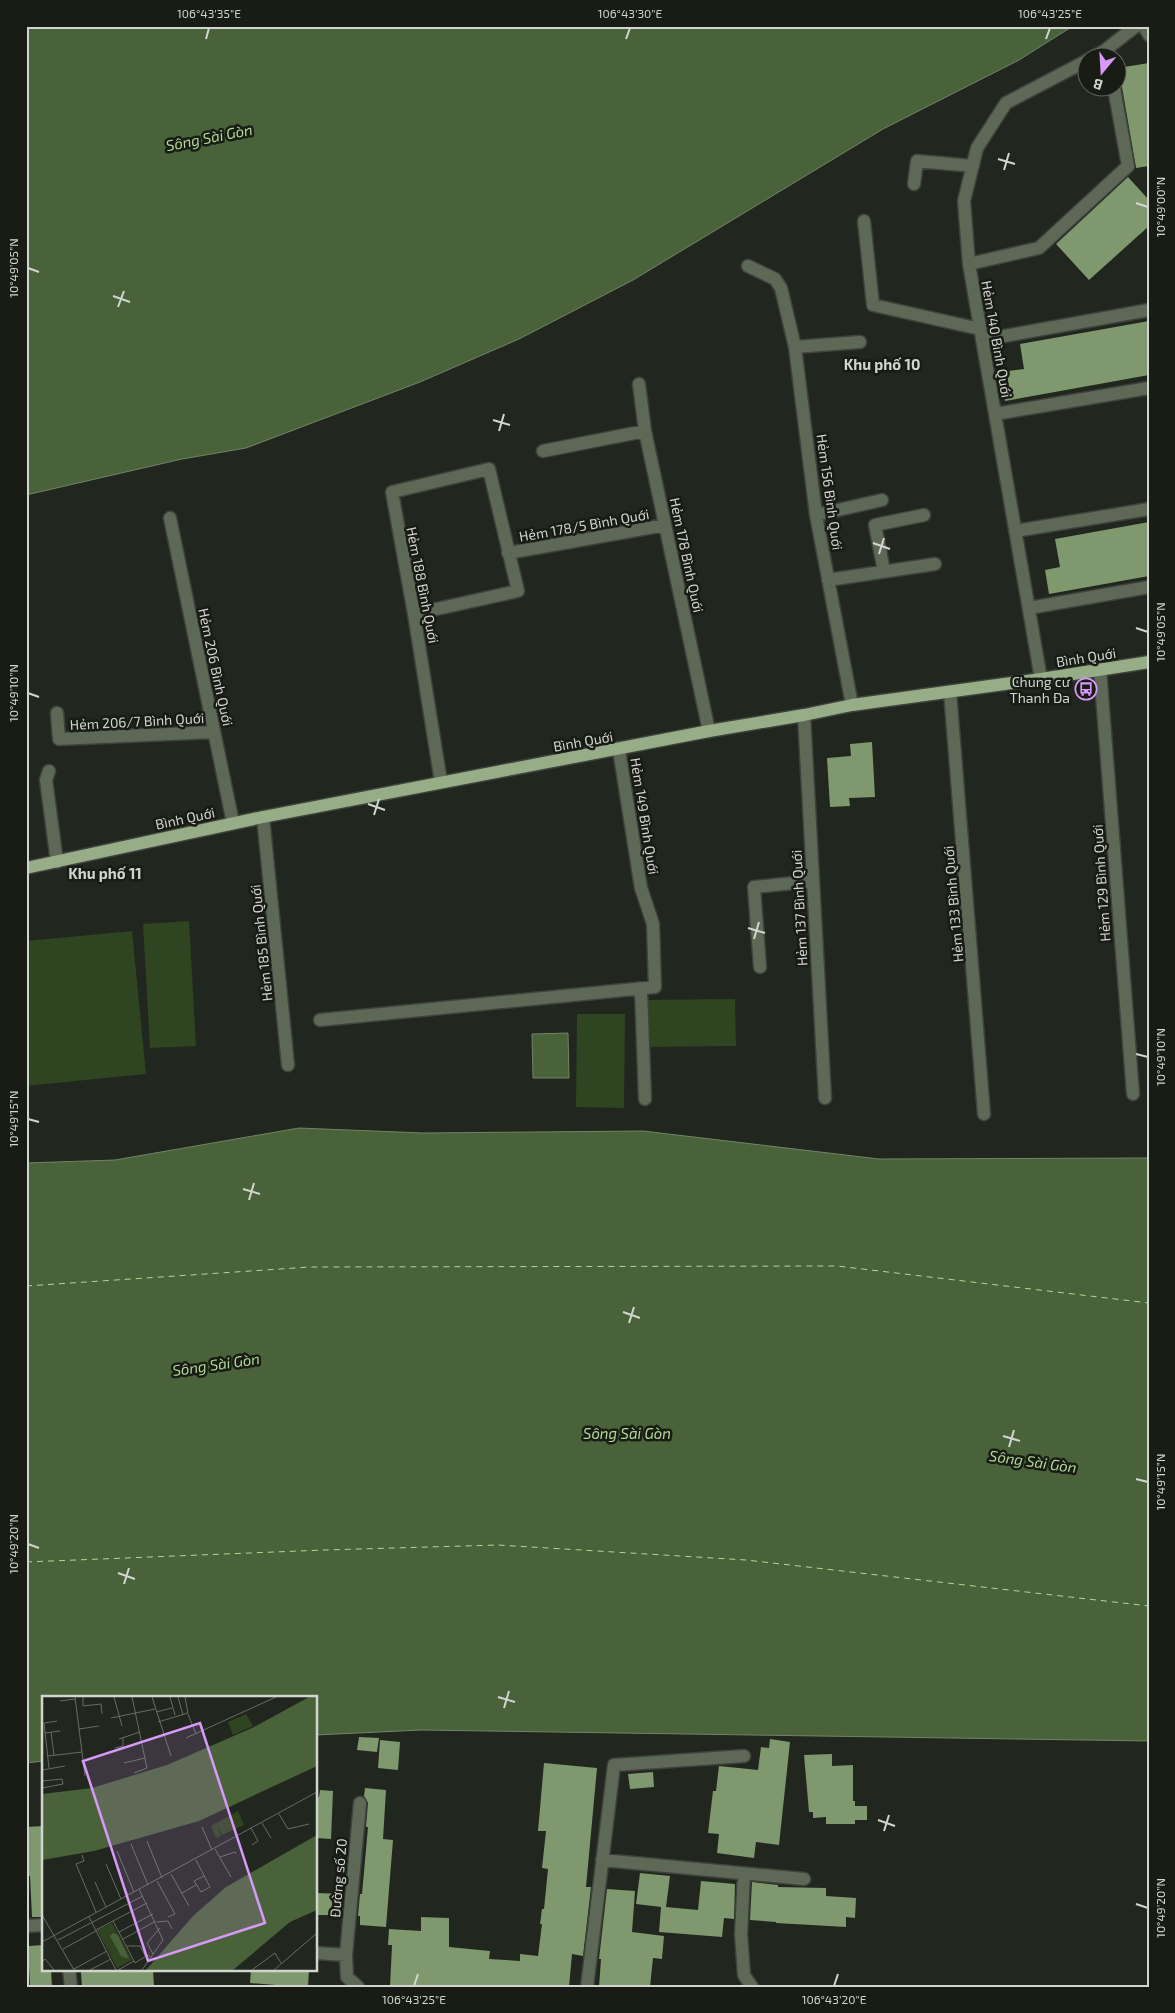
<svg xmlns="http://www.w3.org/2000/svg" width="1175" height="2013" font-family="'Exo 2',sans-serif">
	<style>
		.green { fill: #2f4420 }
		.water { fill: #4a623a; stroke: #728467 }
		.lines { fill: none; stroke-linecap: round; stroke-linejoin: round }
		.ferry { stroke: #b0d896; stroke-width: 1; stroke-dasharray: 6 5; stroke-linecap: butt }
		.building { fill: #7f986e }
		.minor-casing { stroke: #3d423a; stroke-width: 15 }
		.major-casing { stroke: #3d423a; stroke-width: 15 }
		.minor { stroke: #5d6857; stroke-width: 12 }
		.major { stroke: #96ad88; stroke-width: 12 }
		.ticks { fill: none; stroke: #d1d5cf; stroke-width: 2 }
		.labels { text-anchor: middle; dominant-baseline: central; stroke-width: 5; stroke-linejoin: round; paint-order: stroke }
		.street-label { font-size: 14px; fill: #d1d5cf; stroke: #181c14 }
		.poi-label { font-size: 14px; fill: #d1d5cf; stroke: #181c14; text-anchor: end }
		.water-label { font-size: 15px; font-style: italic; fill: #b0d896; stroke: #181c14 }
		.neighbourhood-label { font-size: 15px; font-weight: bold; fill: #d1d5cf; stroke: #181c14 }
		.inset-river { fill: none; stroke: #4a623a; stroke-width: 2.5 }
		.inset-road { fill: none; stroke: #676c65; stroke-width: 1 }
		.view { fill: #d89af8; fill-opacity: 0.15; stroke: #d89af8; stroke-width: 2.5 }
		.inset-edge { fill: none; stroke: #d1d5cf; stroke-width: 2.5 }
		.neatline { fill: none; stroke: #d1d5cf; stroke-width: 2 }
		.ticks-label { font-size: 12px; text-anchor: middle; fill: #d1d5cf }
	</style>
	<rect width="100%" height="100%" fill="#21261e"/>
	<!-- green -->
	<path class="green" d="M189,921l7,125 -46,2 -7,-124z
		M132,931l14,143 -120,12v-145z
		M735,999l1,47 -92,1 -1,-47z
		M577,1014h48l-1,94 -48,-1z"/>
	<!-- water -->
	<path class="water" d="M26,26h1047l-54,34 -136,69 -250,151 -114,59 -99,43 -174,66 -64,11 -156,36z
		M568,1033l1,45h-36l-1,-44z
		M299,1128l124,5 220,-2 236,28 270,-1v583l-728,-11 -105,5v-38h-272v64l-18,2v-600l89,-3z"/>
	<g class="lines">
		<!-- ferry -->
		<path class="ferry" d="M26,1286l284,-19 527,-1 312,37
			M26,1562l298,-12 174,-5 248,15 403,46"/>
	</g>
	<!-- building -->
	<path class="building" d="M1149,63v103l-13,2 -14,-81 -4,-6v-13z
		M1128,177l21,23v26l-60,54 -33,-36z
		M1149,321v54l-144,26 -5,-29 24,-3 -4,-25z
		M1149,522v54l-100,18 -4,-24 15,-3 -5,-28z
		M872,742l3,55 -26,1 1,8 -20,1 -3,-49 24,-2 -1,-12z
		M359,1737l20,1 -2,14 -20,-2z
		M770,1739l20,3 -11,103 -23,-3 -2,16 -37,-5 2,-19 -11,-1 5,-42h3l3,-25 39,4 3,-23 8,1z
		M380,1740l20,2 -2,28 -20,-2z
		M832,1754v12l21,-1v36h2v5h12v14h-12v4h-29v-7l-13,1v-6h-4l-5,-57z
		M544,1763l53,5 -11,119h5l-8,69 -11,-2 -3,33h-179l2,-42h-4l1,-16 32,2v-14l28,1v29l41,4 -1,8 31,2v-7l18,2 4,-32h-2l2,-15h2l4,-40 -6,-1 4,-37h-8z
		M653,1772l1,15 -24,2 -2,-15z
		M365,1788l21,2 -3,49 10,1 -7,87 -26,-2v-9h-2l2,-22h2l6,-67h-2l2,-24 -4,-7z
		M320,1790l13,1 -2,48 -15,-1v-41h3z
		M44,1826v91h-12l-2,-41h-4v-49z
		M640,1873l30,3 -4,31 32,3 3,-29 34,3 -1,35 -10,-1 -2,19 -63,-5 2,-25 -25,-3z
		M752,1882l26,3v2l48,1v8l30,2 -1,20 -9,-1v10l-70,-4v-1l-26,-2z
		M607,1889l28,2 -3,41 32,4 -2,23 -9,-1 -3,29h-51l2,-28h-2z
		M316,1893l27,1 -1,21h-26z
		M44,1945v24h7l1,18h-22l-2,-41z
		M83,1969h70l1,18h-72l-1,-15h2z
		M251,1969h58l-1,18h-32v-2l-26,-2z"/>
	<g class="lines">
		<!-- minor casing -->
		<g class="minor-casing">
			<path id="minor" d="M1144,26l5,9
				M1091,58l13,-7 32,-25
				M914,184l3,-23 56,5
				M864,221l9,84 107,24
				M969,264l70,-16 89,-82 -14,-78
				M748,266l27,13 6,9 14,59
				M982,340l167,-30
				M639,384l6,47 64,300
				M995,414l154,-26
				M543,451l102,-20
				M816,515l66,-15
				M170,518l63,305
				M1015,531l134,-22
				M508,553l157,-28
				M884,571l-9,-46 49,-10
				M828,580l107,-16
				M1029,608l120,-21
				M414,614l104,-23 -29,-122 -97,23 22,122 27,168
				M1100,669l33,425
				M1041,679l-72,-415 -5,-63 13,-53 29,-45 82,-43
				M950,692l34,422
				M852,705l-36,-190 -21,-168 65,-5
				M57,713l2,26 155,-7
				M804,715l21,383
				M49,771l-3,9 11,82
				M263,817l25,248
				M760,967l-6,-80 59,-6
				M641,989l4,110
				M320,1020l335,-33 -2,-63 -12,-36 -22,-138
				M602,1860l202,19
				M744,1874l-3,60 3,41 8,12
				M26,1926l18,-1
				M316,1953l30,2
				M69,1969l2,18
				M358,1987l-11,-10 -1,-22 14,-152
				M587,1987l27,-222 130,-9"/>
		</g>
		<!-- major casing -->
		<g class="major-casing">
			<path id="major" d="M26,868l237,-51 446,-86 95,-16 48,-10 189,-26 108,-17"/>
		</g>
		<!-- minor -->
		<use href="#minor" class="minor"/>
		<!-- major -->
		<use href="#major" class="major"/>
	</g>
	<!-- ticks -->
	<path class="ticks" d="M206,39l3,-11M626,39l4,-11M1046,39l4,-11M998,159l17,5M1004,170l5,-17M1136,203l12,4M28,268l11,4M113,296l17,6M118,307l6,-16M493,420l17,5M499,431l5,-17M873,543l17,6M879,554l5,-16M1136,628l12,4M28,693l11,4M368,804l17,6M374,815l5,-16M748,928l17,5M754,939l5,-17M1136,1054l12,3M28,1119l11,3M243,1189l17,5M249,1200l5,-17M623,1312l17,6M629,1323l5,-16M1003,1436l17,5M1009,1447l5,-17M1136,1479l12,3M28,1544l11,4M118,1573l17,6M124,1584l5,-16M498,1697l17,5M504,1708l5,-17M878,1820l17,6M884,1831l5,-16M1136,1904l12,4M414,1986l4,-12M834,1986l4,-12"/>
	<!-- icons -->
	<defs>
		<g id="bus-ring" transform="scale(1.125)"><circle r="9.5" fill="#181c14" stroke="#d89af8" stroke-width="1.5"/><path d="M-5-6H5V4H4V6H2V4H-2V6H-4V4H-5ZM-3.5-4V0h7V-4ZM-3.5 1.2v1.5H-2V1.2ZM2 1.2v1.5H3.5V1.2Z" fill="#d89af8"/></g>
	</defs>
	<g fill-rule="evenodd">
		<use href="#bus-ring" x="1086" y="689"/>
	</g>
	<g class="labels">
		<!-- street labels -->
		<g class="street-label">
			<text transform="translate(997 339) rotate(80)">Hẻm 140 Bình Quới</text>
			<text transform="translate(830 492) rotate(82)">Hẻm 156 Bình Quới</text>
			<text transform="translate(584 525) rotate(-10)">Hẻm 178/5 Bình Quới</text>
			<text transform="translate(687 555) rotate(78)">Hẻm 178 Bình Quới</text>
			<text transform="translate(423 585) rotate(79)">Hẻm 188 Bình Quới</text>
			<text transform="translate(1086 657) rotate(-9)">Bình Quới</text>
			<text transform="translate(216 667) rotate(78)">Hẻm 206 Bình Quới</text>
			<text transform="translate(137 721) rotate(-3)">Hẻm 206/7 Bình Quới</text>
			<text transform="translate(583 741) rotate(-10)">Bình Quới</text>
			<text transform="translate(645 816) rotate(81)">Hẻm 149 Bình Quới</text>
			<text transform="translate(185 818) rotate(-12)">Bình Quới</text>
			<text transform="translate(1101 883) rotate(-94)">Hẻm 129 Bình Quới</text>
			<text transform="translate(953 904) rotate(-95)">Hẻm 133 Bình Quới</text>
			<text transform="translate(799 908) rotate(-93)">Hẻm 137 Bình Quới</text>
			<text transform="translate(261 943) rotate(-96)">Hẻm 185 Bình Quới</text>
			<text transform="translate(338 1878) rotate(-85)">Đường số 20</text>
		</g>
		<!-- poi labels -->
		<g class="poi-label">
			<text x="1070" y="681">Chung cư<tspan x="1070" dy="16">Thanh Đa</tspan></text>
		</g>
		<!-- water labels -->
		<g class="water-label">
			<text transform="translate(209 137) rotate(-11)">Sông Sài Gòn</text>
			<text transform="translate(216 1364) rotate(-8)">Sông Sài Gòn</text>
			<text x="627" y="1433">Sông Sài Gòn</text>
			<text transform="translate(1033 1461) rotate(8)">Sông Sài Gòn</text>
		</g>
		<!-- neighbourhood labels -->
		<g class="neighbourhood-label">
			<text x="882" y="364">Khu phố 10</text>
			<text x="105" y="873">Khu phố 11</text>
		</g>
	</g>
	<!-- overview -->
	<g transform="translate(42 1696)">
		<rect width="275" height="275" fill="#21261e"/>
		<path d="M204,18l7,12 -20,9 -5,-13zM196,115l6,14 -22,10 -5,-10 4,11 -5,2 -5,-12zM70,227l20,37 -15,8 -20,-38z" fill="#2f4420"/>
		<path d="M267,1h8v69l-118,55 -105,30 -52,9v-66l50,-6 75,-23 85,-37zM275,139v75l-27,12 -57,48h-87l47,-54 33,-29zM71,237l5,2 11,24 -8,-3 -11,-20z" fill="#4a623a"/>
		<path class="inset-river" d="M0,114l98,-18 43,-12 84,-35 50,-35M0,145l99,-17 52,-17 124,-58"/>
		<path class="inset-road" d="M33,1l10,79M41,1v9l18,-2 1,10M72,1l8,29M90,1l15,71 -13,5M110,1l19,59M128,1l5,18M136,1l5,18M18,5l15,-2M114,16l16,-4M146,18l8,20M69,22l44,-9M116,26l30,-9 -3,-16M37,33l20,-3M9,36l3,23M3,37l15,-2M144,42l90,-41M77,43l21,-7M73,52l8,-2v-9M6,60l34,-4M82,67l21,-5M7,72l-5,-45 13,-2M0,74l23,-4M0,85l20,-2 1,5 -21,4M237,118l9,15 21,-5M220,127l9,15M160,131l10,23M209,132l7,13 -6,4M105,145l15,37M89,148l17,41M173,153l16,28M75,155l17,41M40,159l2,6 -8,3 20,48M178,161l15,-5 1,2M154,164l14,27 -9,5 -7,-11 10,-5M64,168l15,35M129,178l18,32M79,184l7,15M115,185l18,33 -7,3M53,186l11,25M97,193l24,51 -21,30M140,197l14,-8M0,219l32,55M47,221l27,53M71,225l22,42 13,-8 3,3M115,226l11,-1 4,8M54,234l51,-27M77,236l34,-18M81,243l33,-18M16,244l85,-44M0,246l275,-150M85,250h13l6,11M21,253l33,-18M111,258l-6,-11 13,-15M0,266l3,-3 9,11M32,273l33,-18M48,274l21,-11M76,274l16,-9M210,274l23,-17 6,10M232,274l43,-37"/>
		<path class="view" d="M158,27l65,200 -117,38 -65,-200z"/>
		<rect width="275" height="275" class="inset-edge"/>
	</g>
	<!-- border -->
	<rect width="1175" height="2013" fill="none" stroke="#181c14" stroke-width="55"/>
	<!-- north arrow -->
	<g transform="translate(1102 72) rotate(198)"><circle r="24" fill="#181c14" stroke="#62665f"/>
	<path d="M0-4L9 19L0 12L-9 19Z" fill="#d89af8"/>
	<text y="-8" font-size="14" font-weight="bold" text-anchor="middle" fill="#d1d5cf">B</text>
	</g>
	<rect x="28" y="28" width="1120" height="1958" class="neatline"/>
	<g class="ticks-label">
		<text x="209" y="18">106°43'35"E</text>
		<text x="630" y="18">106°43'30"E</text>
		<text x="1050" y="18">106°43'25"E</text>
		<text transform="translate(1161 207) rotate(-90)" y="4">10°49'00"N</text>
		<text transform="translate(14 268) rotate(-90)" y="4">10°49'05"N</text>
		<text transform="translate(1161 632) rotate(-90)" y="4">10°49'05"N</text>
		<text transform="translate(14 693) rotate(-90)" y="4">10°49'10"N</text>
		<text transform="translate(1161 1057) rotate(-90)" y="4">10°49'10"N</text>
		<text transform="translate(14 1119) rotate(-90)" y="4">10°49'15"N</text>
		<text transform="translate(1161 1482) rotate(-90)" y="4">10°49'15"N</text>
		<text transform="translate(14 1544) rotate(-90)" y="4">10°49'20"N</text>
		<text transform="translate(1161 1908) rotate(-90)" y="4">10°49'20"N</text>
		<text x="414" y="2004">106°43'25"E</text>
		<text x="834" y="2004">106°43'20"E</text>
	</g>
</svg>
